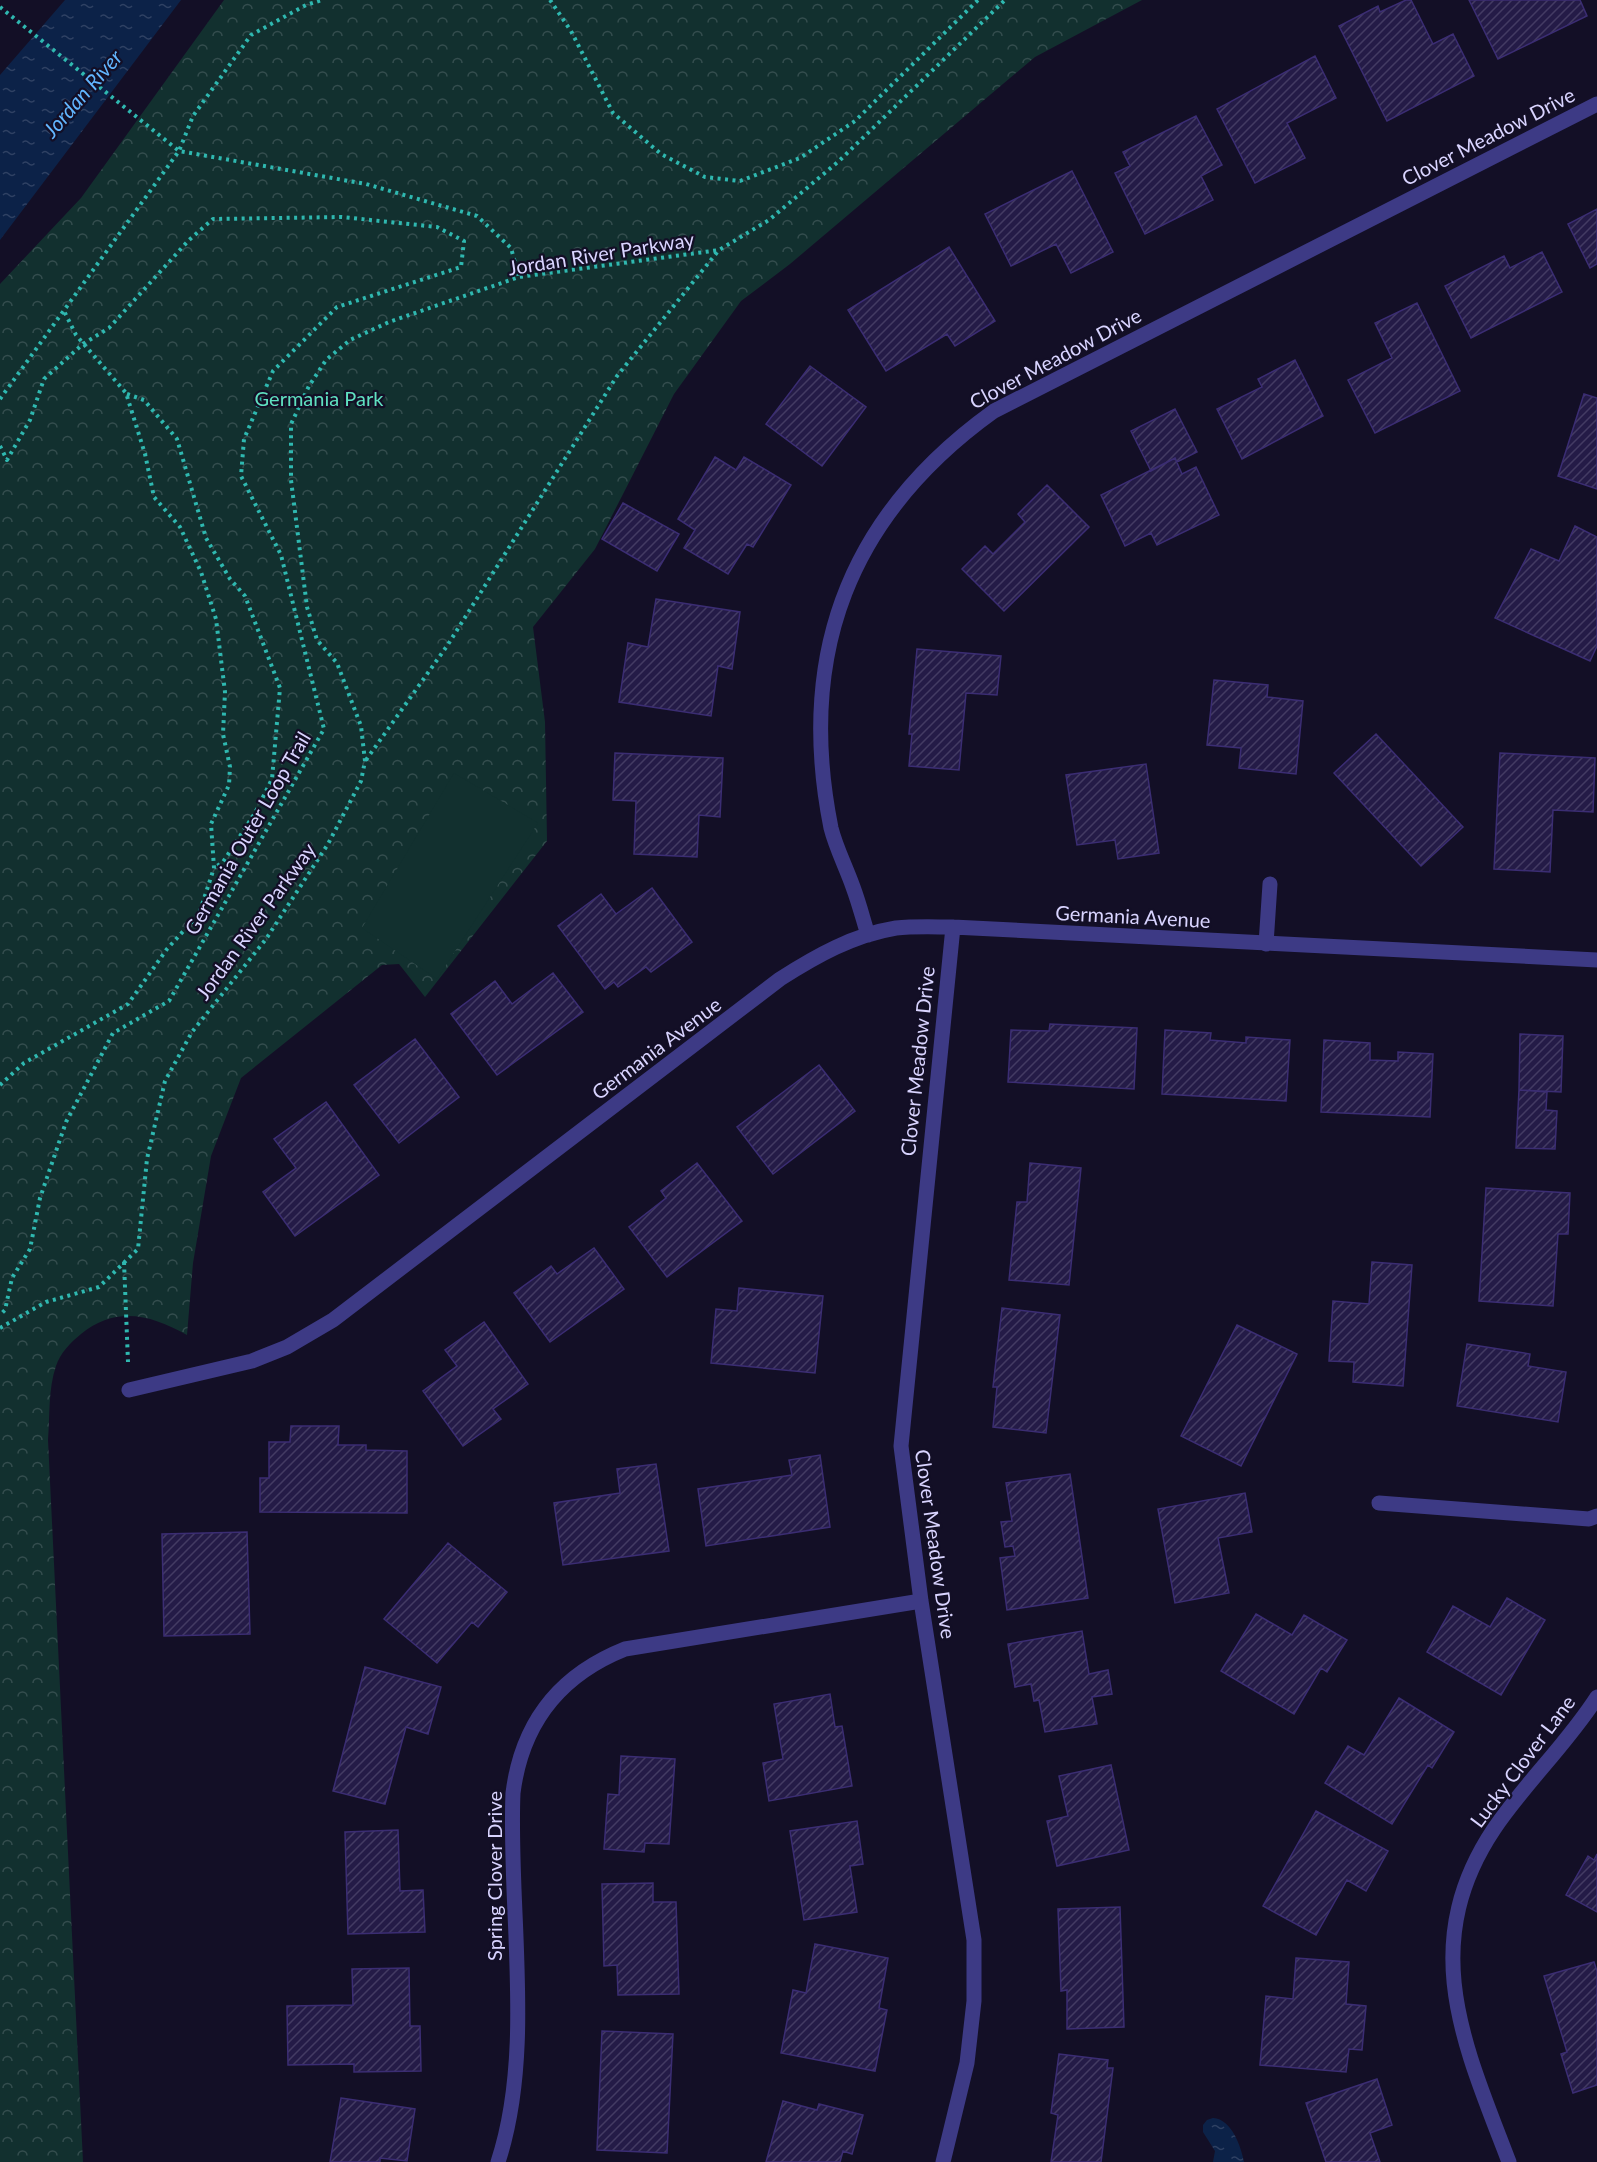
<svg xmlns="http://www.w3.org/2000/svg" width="1597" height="2162" font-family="Lato,sans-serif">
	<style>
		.forest { fill: url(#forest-crowns) }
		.garden { fill: #12302f }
		.water { fill: url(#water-ripples) }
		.building { fill: url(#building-hatch); stroke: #3b2d73; stroke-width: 1.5 }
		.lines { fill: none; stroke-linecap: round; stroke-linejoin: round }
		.path { stroke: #2fb8b0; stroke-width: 4; stroke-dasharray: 3 4.5; stroke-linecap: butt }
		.street { stroke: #3d3a85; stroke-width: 15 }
		.labels { text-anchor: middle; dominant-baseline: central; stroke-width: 4.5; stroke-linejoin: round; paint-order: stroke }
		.street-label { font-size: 20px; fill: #d9d4ff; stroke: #130f26 }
		.park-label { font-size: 20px; fill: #5fe0c0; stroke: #130f26 }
		.water-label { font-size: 21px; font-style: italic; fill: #62b6ff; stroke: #130f26 }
	</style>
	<defs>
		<pattern id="forest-crowns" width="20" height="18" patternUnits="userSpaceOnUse" patternTransform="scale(1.5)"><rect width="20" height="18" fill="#12302f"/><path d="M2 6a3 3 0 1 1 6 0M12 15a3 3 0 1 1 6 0" fill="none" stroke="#344d4e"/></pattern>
		<pattern id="water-ripples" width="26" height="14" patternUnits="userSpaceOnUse" patternTransform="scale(1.5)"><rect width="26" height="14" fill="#0c2248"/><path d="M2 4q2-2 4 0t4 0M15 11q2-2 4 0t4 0" fill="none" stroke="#2f4163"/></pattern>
		<pattern id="building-hatch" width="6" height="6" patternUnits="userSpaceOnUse" patternTransform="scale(1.5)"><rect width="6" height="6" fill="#241b47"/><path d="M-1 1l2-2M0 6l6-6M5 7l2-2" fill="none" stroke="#433b63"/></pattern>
	</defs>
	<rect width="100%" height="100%" fill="#130f26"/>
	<!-- forest -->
	<path class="forest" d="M224,0h918l-107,57 -245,207 -49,37 -67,93 -79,155 -62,78 12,95 2,119 -122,156 -26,-33 -17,1 -141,113 -30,78 -18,107 -6,72c-35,-20 -71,-30 -106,-1 -10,8 -21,19 -25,32 -8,23 -6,50 -8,74l35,722h-83v-1878l81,-86z"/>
	<!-- garden -->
	<path class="garden" d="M454,773l84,50 -101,156 -75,-51z"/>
	<!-- water -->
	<path class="water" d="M65,0h116l-181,240v-165z
		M1213,2118c19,1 28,29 31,44h-31l2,-11 -12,-19v-7l4,-5z"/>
	<!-- building -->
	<path class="building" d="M1406,0h5l22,44 20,-10 21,42 -87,45 -48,-95 39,-20 2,6z
		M1469,0h111l7,16 -89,43z
		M1315,56l21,42 -49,25 18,35 -50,25 -38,-74z
		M1196,116l26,49 -21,11 12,24 -68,34 -30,-61 15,-7 -7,-14z
		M1072,171l41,81 -42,21 -15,-29 -45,22 -26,-52z
		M1597,209v55l-7,4 -22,-44z
		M949,247l46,74 -40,25 -8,-12 -61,37 -38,-61z
		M1542,252l20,40 -91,46 -26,-52 59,-30 6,12z
		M1417,303l43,88 -85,42 -27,-53 44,-22 -17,-35z
		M1295,360l28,56 -81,43 -25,-50 45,-22 -4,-8z
		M810,366l56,41 -44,59 -56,-42z
		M1584,394l13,4v91l-39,-13z
		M1175,409l22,43 -20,10 -2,-4 -24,13 -20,-40z
		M715,457l21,13 8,-13 47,28 -38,62 -6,-3 -19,30 -44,-26 11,-18 -17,-11z
		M1175,458l7,16 14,-7 23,48 -62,30 -6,-12 -26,13 -24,-51z
		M1047,485l42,42 -85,84 -42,-42 23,-23 8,8 32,-32 -7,-8z
		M623,503l56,31 -22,37 -55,-32z
		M1575,526l22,11v109l-7,15 -95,-43 36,-69 28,12z
		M656,599l84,13 -8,57 -14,-3 -7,50 -92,-14 9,-59 20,4z
		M917,649l84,7 -4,39 -31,-2 -7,77 -50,-4 3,-32h-3z
		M1214,680l54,5 -1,12 36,4 -7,73 -57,-6 2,-20 -34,-3z
		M1376,734l87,93 -42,39 -87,-93z
		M615,753l108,5 -3,59 -21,-2 -2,42 -63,-3 2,-53 -23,-1z
		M1500,753l95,5 -2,54 -40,-2 -3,62 -56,-3z
		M1146,764l13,89 -41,6 -3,-19 -38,5 -11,-70z
		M652,888l40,54 -41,30 -5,-5 -28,20 -4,-5 -9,7 -47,-63 43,-32 15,20z
		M553,973l30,39 -86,63 -46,-61 44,-33 17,23z
		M1050,1024l87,4 -3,61 -126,-7 3,-52 38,1z
		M1165,1030l46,3 -1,7 36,3v-6l44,3 -4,61 -124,-7z
		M1520,1034l43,2 -2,56 -42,-2z
		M415,1039l44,58 -60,46 -45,-58z
		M1324,1040l46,3v17l28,1v-9l35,2 -3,63 -109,-5z
		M819,1065l36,46 -82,63 -36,-47z
		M1519,1090l28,2 -1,18 11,1 -2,38 -39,-1z
		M326,1102l53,73 -84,61 -32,-44 33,-24 -22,-29z
		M697,1163l45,58 -75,56 -38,-50 37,-29 -5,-7z
		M1030,1163l51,5 -12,117 -60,-5 8,-78h10z
		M1486,1188l84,5 -2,41h-10l-5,72 -74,-5z
		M594,1248l30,41 -74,53 -36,-49 37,-27 6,8z
		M1372,1262l40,3 -9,121 -50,-4 1,-20 -25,-1 4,-60 36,3z
		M739,1288l84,8 -8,77 -104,-10 5,-54 21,2z
		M1002,1308l58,7 -14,118 -53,-6 4,-40h-4z
		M484,1322l44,62 -35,25 8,10 -38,27 -40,-55 34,-25 -12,-16z
		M1237,1325l60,29 -56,112 -60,-30z
		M1467,1344l63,10 -2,12 38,6 -8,50 -101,-16z
		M291,1426h48l-1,19h28v5l41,1v62l-147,-1v-34h9v-36h21z
		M820,1455l10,72 -124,19 -8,-57 94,-14 -3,-15z
		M656,1464l13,87 -106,14 -9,-62 66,-10 -3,-24z
		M1070,1474l18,124 -81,12 -7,-52 15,-2 -2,-10 -8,1 -4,-25 11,-1 -6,-38z
		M1245,1493l7,39 -34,6 11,55 -54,10 -17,-94z
		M247,1532l3,102 -86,2 -2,-102z
		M448,1543l59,49 -29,35 -6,-5 -35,41 -53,-44z
		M1507,1598l38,22 -44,75 -74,-43 26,-46 37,21z
		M1256,1614l36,21 12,-20 43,25 -20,32 -6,-4 -27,46 -73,-43z
		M1082,1631l7,43 19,-4 4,24 -20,3 5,27 -52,8 -6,-32 -5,1 -3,-17 -16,3 -7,-43z
		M365,1667l76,20 -13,47 -22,-7 -21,77 -52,-13z
		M830,1694l5,33 7,-1 10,60 -83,15 -6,-38 20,-4 -9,-55z
		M1399,1698l55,34 -22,36 -4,-3 -36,59 -67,-41 23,-37 16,9z
		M621,1756l54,3 -6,85 -24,-1 -1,9 -40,-3 4,-55 11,1z
		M1111,1765l18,85 -72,16 -10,-45 21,-5 -9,-40z
		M1316,1811l72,40 -22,40 -19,-11 -31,55 -53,-29z
		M857,1821l6,43 -13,2 7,46 -53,8 -14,-89z
		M398,1830l2,61 23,-1 2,42 -77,2 -3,-102z
		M1597,1854v58l-31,-17 22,-39 6,4z
		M653,1883v19h23l3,92 -61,1 -1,-30 -13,1 -2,-82z
		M1120,1907l4,120 -57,2v-39l-6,1 -3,-82z
		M815,1944l73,14 -9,50 8,2 -12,61 -94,-18 12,-63 13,3z
		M1296,1958l53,4 -3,42 20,2 -4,44 -13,-1 -3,23 -86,-7 6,-69 27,3z
		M1594,1962l3,9v114l-24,8 -12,-39 6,-2 -23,-76z
		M409,1968l1,58h10l1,45 -67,1v-8l-66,1 -1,-59 66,-1 -1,-36z
		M602,2031l71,3 -6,119 -70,-3z
		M1059,2054l49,6 -1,8h6l-12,94h-50l7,-47 -7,-2z
		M1377,2079l15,46 -22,8 10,29h-54l-20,-59z
		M341,2098l74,11 -8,52 -27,-3v4h-50z
		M783,2101l34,9 2,-6 44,11 -11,39 -9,-3 -3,11h-74z"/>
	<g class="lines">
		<!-- path -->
		<path class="path" d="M550,0l21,31 42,82 48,41 44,23 35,4 60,-23 55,-37 123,-121
			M0,7l179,144 187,33 111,32 34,32 8,29
			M127,394l17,6 33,39 29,99 24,41 15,17 35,92 -8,91 -17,34 -32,49 -9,6
			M0,399l179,-248 14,-35 58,-81 55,-30 16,-5
			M0,446l7,14 23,-40 14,-41 39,-35 26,-16 80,-88 24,-21 129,-2 95,10 27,14 -3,26 -124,40 -64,64 -29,68 -3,37 40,79 43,174 -155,272 -56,32 -47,89 -26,76 -10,51 -18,29 -7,32 -5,5
			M366,760l81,-114 170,-270 102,-126
			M0,1085l24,-22 104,-59 39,-55 32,-35 15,-46 -3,-44 18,-39 1,-18 -7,-33 2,-42 -9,-73 -15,-47 -21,-45 -26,-30 -9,-43 -19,-61 -50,-58 -13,-26
			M124,1262l4,100
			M0,1328l46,-26 53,-15 39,-38 9,-90 18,-78 27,-49 74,-93 62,-95 33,-63 4,-20 -4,-35 -24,-63 -20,-23 -10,-33 -16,-127v-56l18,-38 17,-26 24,-20 39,-18 130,-45 200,-27 50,-30 70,-59 166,-161"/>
		<!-- street -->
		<path class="street" d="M868,935c-5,-16 -9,-32 -15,-48 -7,-20 -17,-39 -22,-59 -35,-175 18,-313 163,-417l603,-307
			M1266,944l4,-60
			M129,1390l123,-29 35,-14 46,-27 447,-341c36,-23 73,-44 116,-51 18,-2 39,-1 57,-1l644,33
			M1379,1503l210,16 8,-3
			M498,2162c37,-112 10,-252 15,-369 9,-71 47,-118 112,-144l296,-48
			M943,2162l24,-99 7,-62v-61l-53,-339 -20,-155 52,-519
			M1509,2162c-44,-116 -93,-216 -15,-333 31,-46 73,-85 103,-132"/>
	</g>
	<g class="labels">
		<!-- street labels -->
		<g class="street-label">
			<text transform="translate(1488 136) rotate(-27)">Clover Meadow Drive</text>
			<text transform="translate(601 253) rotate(-9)">Jordan River Parkway</text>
			<text transform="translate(1055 358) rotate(-28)">Clover Meadow Drive</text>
			<text transform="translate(247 833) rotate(-60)">Germania Outer Loop Trail</text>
			<text transform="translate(1133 916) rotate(3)">Germania Avenue</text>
			<text transform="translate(255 921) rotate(-54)">Jordan River Parkway</text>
			<text transform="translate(656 1048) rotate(-37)">Germania Avenue</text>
			<text transform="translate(917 1061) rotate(-84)">Clover Meadow Drive</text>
			<text transform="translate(936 1544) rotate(82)">Clover Meadow Drive</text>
			<text transform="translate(1522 1761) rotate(-53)">Lucky Clover Lane</text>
			<text transform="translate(494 1876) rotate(-90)">Spring Clover Drive</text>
		</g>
		<!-- park labels -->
		<g class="park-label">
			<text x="319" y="398">Germania Park</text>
		</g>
		<!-- water labels -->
		<g class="water-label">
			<text transform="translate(82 93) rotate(-49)">Jordan River</text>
		</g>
	</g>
</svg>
